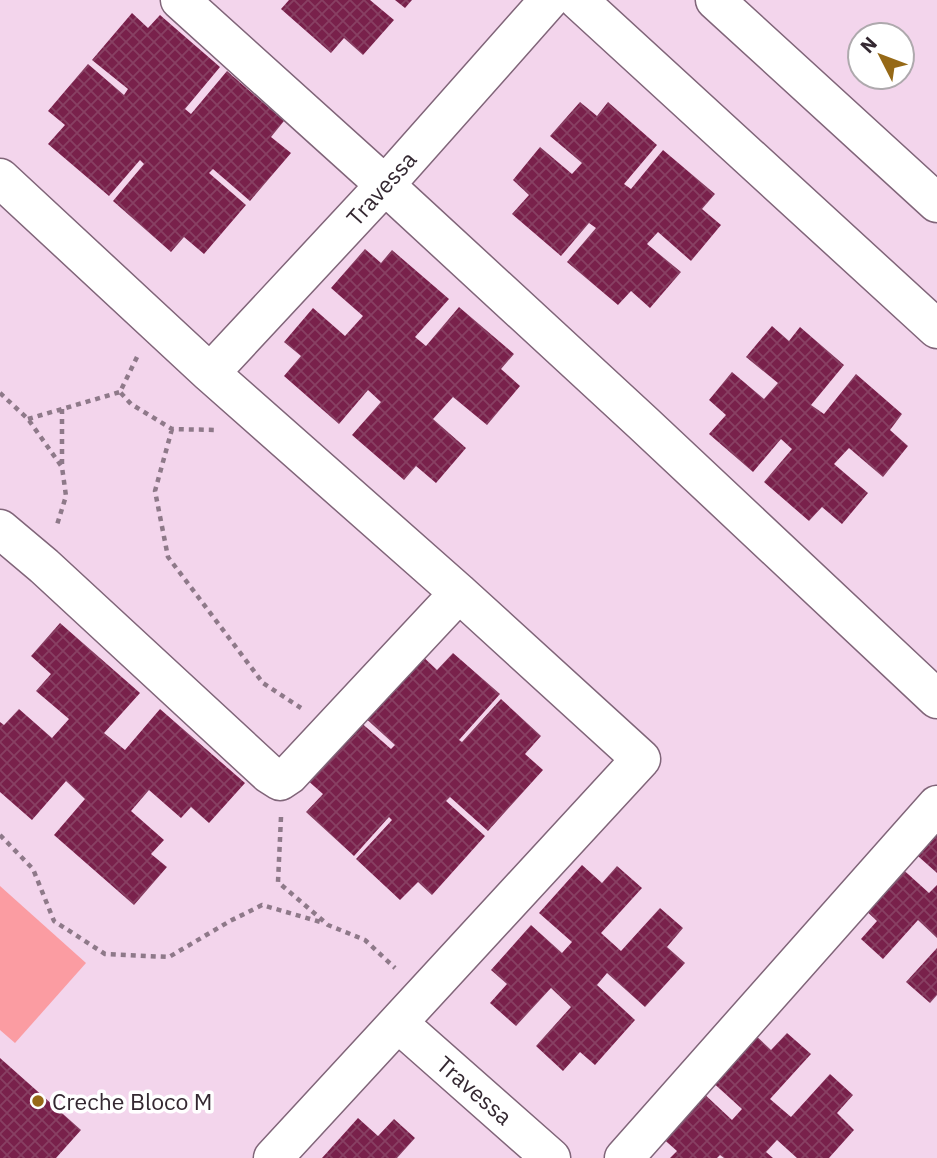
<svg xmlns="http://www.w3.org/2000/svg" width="937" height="1158" font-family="'IBM Plex Sans',sans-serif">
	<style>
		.green { fill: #fb9ca2 }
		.building { fill: url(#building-cross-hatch) }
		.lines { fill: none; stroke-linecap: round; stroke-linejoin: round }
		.minor-casing { stroke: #806579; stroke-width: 41 }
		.path { stroke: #8e7989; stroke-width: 4.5; stroke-dasharray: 5 5; stroke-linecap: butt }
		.minor { stroke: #fff; stroke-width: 38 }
		.poi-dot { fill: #966917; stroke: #fff; stroke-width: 2.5 }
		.labels { text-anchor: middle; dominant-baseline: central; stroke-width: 7; stroke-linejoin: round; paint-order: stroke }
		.street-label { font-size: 23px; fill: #342831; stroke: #fff }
		.poi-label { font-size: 23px; fill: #342831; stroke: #fff; text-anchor: start }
	</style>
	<defs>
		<pattern id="building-cross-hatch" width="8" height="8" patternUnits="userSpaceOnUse" patternTransform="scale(1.75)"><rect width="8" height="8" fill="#79214b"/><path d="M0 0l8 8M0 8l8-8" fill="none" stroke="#884063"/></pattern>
	</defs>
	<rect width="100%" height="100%" fill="#f3d5ec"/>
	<!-- green -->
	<path class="green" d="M0,886l86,77 -71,80 -15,-13z"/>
	<!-- building -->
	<path class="building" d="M289,0h81l24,20 -31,35 -19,-17 -13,15 -50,-44z
		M395,0h17l-7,8z
		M132,13l16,15 12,-13 60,52 -35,42 6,5 36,-43 57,50 -13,16 20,16 -41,48 -37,-32 -4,4 37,32 -42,49 -20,-17 -13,15 -58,-51 31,-37 -4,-4 -31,36 -61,-52 17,-19 -17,-14 40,-47 36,31 4,-6 -36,-29z
		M580,102l17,14 11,-14 49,43 -33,39 7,5 32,-39 52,44 -13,15 19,16 -30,36 -33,-29 -11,12 34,28 -31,36 -19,-17 -13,14 -51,-43 29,-34 -7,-5 -28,33 -49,-42 17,-19 -16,-15 27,-33 32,27 10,-11 -32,-27z
		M365,249l16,14 11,-13 57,49 -34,38 11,9 33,-39 55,47 -13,15 19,17 -33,39 -34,-28 -20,22 33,29 -30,35 -20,-17 -12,14 -52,-45 29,-33 -13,-12 -29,34 -55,-48 17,-20 -17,-14 29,-34 32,28 18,-20 -32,-28z
		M772,326l17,15 11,-14 44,38 -33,40 13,9 32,-40 46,40 -12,16 18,16 -25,31 -34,-29 -15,16 34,29 -26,31 -20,-17 -13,14 -45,-39 28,-33 -11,-10 -28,33 -44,-38 17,-19 -17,-15 23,-28 32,27 14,-16 -32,-26z
		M60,623l80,70 -36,40 21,17 35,-41 85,74 -36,40 -18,-16 -10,11 -32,-28 -18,21 33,29 -13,14 16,13 -33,38 -80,-70 31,-36 -19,-18 -34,39 -32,-28v-70l4,3 15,-16 33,29 17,-19 -33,-28 15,-17 -20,-18z
		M418,652l19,18 16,-17 47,41 -41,46 3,2 39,-43 40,37 -16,18 18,16 -55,61 -38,-34 -4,4 39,35 -53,59 -14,-13 -18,18 -44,-41 36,-39 -3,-3 -35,39 -48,-44 17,-18 -17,-15 52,-59 33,29 4,-4 -33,-30z
		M937,819v54l-27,-24z
		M582,865l20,18 15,-17 25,22 -41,45 20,18 39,-43 23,20 -16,19 18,16 -40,44 -38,-34 -10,12 38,35 -40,45 -15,-13 -17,19 -27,-25 35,-39 -20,-19 -35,38 -26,-23 17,-19 -16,-14 40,-45 31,28 10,-11 -33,-29z
		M898,865l31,28 8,-8v53l-19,-18 -35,39 -22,-20 16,-18 -16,-15z
		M937,948v47l-7,8 -24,-21z
		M752,1032l19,18 16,-17 24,21 -41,45 21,18 39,-43 23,21 -16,18 17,17 -25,28h-32l-20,-18 -11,12 7,6h-49l-4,-3 -3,3h-47l7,-7 -17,-15 41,-45 31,29 10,-11 -33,-30z
		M0,1058l81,72 -25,28h-56z
		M358,1118l20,18 16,-17 21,19 -18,20h-75z"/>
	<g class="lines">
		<!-- minor casing -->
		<g class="minor-casing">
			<path id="minor" d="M180,0l205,185 258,238 294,276
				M578,0l359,329
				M715,0l222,203
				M0,178l210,195 249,220 182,166 -368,399
				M210,373l175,-188 164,-185
				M0,529l44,37 225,208 11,7 9,-6 170,-182
				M398,1023l153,135
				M624,1158l313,-353"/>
		</g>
		<!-- path -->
		<path class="path" d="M137,357l-17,35 11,12 41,25 43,1
			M0,393l28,26 34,48 4,29 -10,32
			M62,409v55
			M28,419l92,-27
			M172,429l-17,62 13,66 95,126 38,25
			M281,817l-3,65 50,43 37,15 30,28
			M0,835l33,34 21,52 51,33 64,3 61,-36 32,-16 62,18"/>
		<!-- minor -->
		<use href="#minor" class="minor"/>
	</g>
	<!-- markers -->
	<circle class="poi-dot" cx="38" cy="1101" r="7"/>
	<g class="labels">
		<!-- street labels -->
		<g class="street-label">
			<text transform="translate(381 188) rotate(-48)">Travessa</text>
			<text transform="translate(475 1090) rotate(41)">Travessa</text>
		</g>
		<!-- poi labels -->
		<g class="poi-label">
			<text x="52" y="1101">Creche Bloco M</text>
		</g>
	</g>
	<!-- north arrow -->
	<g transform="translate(881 56) rotate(312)"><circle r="33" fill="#ffffff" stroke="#aea9ad" stroke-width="2"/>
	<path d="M0-5L12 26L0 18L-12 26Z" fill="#966917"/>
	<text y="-10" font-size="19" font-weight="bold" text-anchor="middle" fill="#342831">N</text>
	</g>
</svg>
